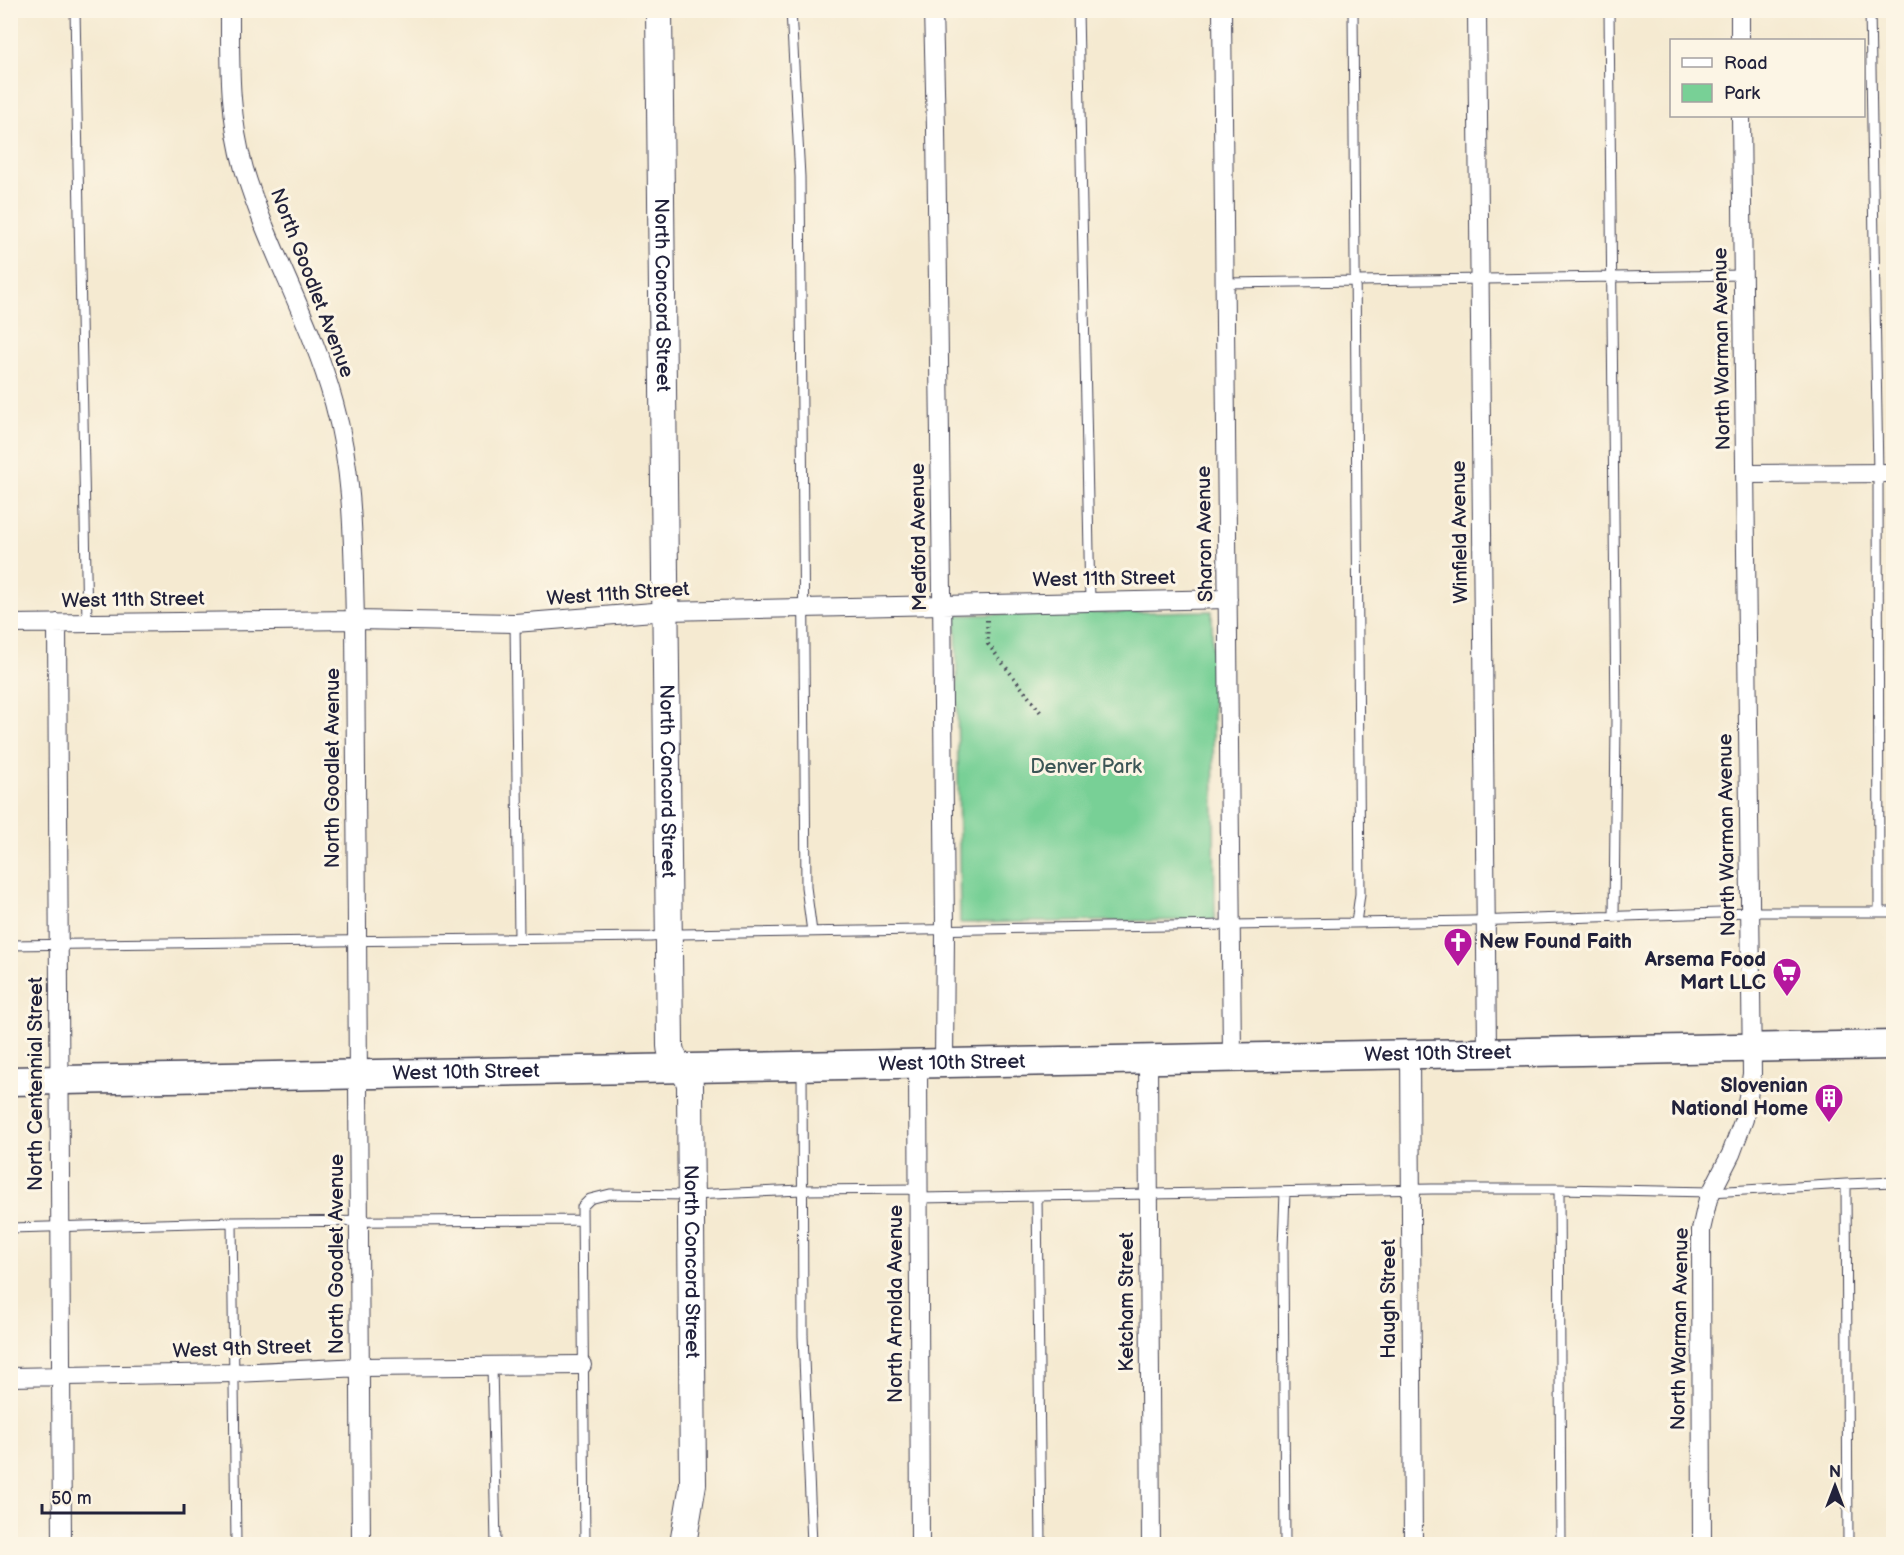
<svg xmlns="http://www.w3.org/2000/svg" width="1904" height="1555" font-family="'Balsamiq Sans',sans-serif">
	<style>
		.green { fill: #78d096; stroke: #4d7968; stroke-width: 1.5 }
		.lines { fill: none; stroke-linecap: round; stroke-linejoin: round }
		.lane-casing { stroke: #424052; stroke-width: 11 }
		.street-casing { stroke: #424052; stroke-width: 20 }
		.secondary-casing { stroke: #424052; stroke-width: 28 }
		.primary-casing { stroke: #424052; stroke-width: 31 }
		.path { stroke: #424052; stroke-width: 4; stroke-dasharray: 1.5 4.5; stroke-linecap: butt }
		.lane { stroke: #fff; stroke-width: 9 }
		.street { stroke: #fff; stroke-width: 18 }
		.secondary { stroke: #fff; stroke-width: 26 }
		.primary { stroke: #fff; stroke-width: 28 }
		.labels { text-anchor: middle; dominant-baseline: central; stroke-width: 6; stroke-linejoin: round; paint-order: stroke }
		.street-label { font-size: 20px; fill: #22223b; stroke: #fcf5e5 }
		.park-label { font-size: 20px; fill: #3c5656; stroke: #fcf5e5 }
		.poi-label { font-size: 20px; font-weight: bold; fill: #22223b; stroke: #fcf5e5; text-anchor: end }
	</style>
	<rect width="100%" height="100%" fill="#fcf5e5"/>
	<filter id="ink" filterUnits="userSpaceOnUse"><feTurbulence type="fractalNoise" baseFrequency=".0167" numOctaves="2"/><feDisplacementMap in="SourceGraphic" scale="12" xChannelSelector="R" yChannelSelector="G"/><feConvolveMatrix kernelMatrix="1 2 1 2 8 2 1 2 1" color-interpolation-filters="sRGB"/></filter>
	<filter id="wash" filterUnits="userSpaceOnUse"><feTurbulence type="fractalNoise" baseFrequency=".008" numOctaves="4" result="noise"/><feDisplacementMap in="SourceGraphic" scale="24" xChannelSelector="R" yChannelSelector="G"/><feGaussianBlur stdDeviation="1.35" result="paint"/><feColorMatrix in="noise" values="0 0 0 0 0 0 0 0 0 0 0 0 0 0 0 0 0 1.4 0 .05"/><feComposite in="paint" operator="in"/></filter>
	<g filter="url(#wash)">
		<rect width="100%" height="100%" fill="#f5ead1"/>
		<!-- green -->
		<path class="green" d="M1212,611l3,309 -255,3 -4,-308z"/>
	</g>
	<g filter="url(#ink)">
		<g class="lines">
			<!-- lane casing -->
			<g class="lane-casing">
				<path id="lane" d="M75,10l12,613
					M791,10l9,167 6,710 6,45
					M1078,10l12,592
					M1353,10l7,884 -4,29
					M1609,10l7,711 -2,196
					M1870,10l8,464 1,437
					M1225,283l518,-8
					M515,623l4,315
					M10,945l641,-8 30,-3 792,-13 277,-9h144
					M802,1068l1,268 9,208
					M1846,1184l48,-2
					M1285,1192l-2,56 2,296
					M1037,1197l4,347
					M918,1198l514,-9h127
					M232,1222l4,322
					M10,1228l222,-6 350,-2
					M492,1366l4,178
					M585,1544l-3,-337 8,-8 20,-5 81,1 111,-5 116,-1
					M1561,1544l-2,-355 152,3 135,-8 2,360"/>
			</g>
			<!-- street casing -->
			<g class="street-casing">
				<path id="street" d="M230,10c0,54 -1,107 14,159 24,80 68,153 90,234 20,71 19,144 21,217l6,924
					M933,10l3,119 6,462 3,339 -1,133
					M1222,10l10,1048
					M1477,10l10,1042
					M1740,10v30
					M1746,474l148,-1
					M57,623l5,921
					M10,624l345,-4 160,3 151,-12 562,-12
					M1410,1054l3,490
					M1148,1059l3,485
					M918,1064l2,480
					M10,1377l224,-4 127,-6 221,-2
					M1702,1544l-1,-314 7,-31 23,-45 13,-35 8,-45 -11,-958"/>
			</g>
			<!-- secondary casing -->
			<g class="secondary-casing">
				<g id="secondary">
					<path id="s1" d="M659,10l11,1036c1,17 17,23 20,39l3,399 -10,60"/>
				</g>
			</g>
			<!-- primary casing -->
			<g class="primary-casing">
				<g id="primary">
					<path id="s2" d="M10,1081l1884,-36"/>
				</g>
			</g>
			<!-- path -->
			<path class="path" d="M987,620l1,24 54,70"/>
			<!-- lane -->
			<use href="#lane" class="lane"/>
			<!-- street -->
			<use href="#street" class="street"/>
			<!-- secondary -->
			<use href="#secondary" class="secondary"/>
			<!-- primary -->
			<use href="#primary" class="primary"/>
		</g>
	</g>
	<!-- icons -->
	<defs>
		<g id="church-pin" transform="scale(1.5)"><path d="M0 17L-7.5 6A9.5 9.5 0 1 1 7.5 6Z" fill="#b5179e" stroke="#fcf5e5"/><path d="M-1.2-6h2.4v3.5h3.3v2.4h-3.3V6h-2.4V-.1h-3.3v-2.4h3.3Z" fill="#fff"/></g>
		<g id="supermarket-pin" transform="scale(1.5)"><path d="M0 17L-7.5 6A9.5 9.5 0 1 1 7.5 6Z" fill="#b5179e" stroke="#fcf5e5"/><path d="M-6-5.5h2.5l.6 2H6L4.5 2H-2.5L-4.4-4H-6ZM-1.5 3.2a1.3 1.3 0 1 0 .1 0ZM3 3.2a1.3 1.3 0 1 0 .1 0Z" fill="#fff"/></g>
		<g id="building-pin" transform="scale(1.5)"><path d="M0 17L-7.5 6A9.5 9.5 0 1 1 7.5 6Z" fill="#b5179e" stroke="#fcf5e5"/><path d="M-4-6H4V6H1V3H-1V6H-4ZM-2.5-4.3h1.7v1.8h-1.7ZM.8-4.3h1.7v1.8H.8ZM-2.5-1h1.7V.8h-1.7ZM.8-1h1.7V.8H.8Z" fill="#fff"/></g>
	</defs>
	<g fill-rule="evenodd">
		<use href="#church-pin" x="1458" y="942"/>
		<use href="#supermarket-pin" x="1787" y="972"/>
		<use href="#building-pin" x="1829" y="1098"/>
	</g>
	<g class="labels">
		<!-- street labels -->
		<g class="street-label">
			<text transform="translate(312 283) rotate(69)">North Goodlet Avenue</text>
			<text stroke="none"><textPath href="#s1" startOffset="285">North Concord Street</textPath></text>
			<text transform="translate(1722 349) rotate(-91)">North Warman Avenue</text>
			<text transform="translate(1460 532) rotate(-91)">Winfield Avenue</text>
			<text transform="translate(1205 534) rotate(-91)">Sharon Avenue</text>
			<text transform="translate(919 537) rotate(-91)">Medford Avenue</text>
			<text transform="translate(1104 579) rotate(-1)">West 11th Street</text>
			<text transform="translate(618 594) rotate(-4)">West 11th Street</text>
			<text transform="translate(133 600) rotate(-1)">West 11th Street</text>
			<text transform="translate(333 768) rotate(-90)">North Goodlet Avenue</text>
			<text stroke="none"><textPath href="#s1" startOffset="771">North Concord Street</textPath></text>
			<text transform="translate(1727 835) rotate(-91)">North Warman Avenue</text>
			<text stroke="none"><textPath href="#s2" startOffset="1428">West 10th Street</textPath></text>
			<text stroke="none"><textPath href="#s2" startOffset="942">West 10th Street</textPath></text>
			<text stroke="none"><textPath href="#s2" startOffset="456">West 10th Street</textPath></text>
			<text transform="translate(36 1084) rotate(-90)">North Centennial Street</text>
			<text transform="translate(337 1254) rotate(-90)">North Goodlet Avenue</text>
			<text stroke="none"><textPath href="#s1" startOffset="1257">North Concord Street</textPath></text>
			<text transform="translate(1389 1299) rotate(-90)">Haugh Street</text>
			<text transform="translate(1127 1302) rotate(-90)">Ketcham Street</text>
			<text transform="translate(896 1304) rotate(-90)">North Arnolda Avenue</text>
			<text transform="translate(1680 1329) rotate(-89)">North Warman Avenue</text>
			<text transform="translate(242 1349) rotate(-2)">West 9th Street</text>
		</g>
		<!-- park labels -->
		<g class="park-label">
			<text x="1086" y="767">Denver Park</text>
		</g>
		<!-- poi labels -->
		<g class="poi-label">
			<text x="1479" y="942" text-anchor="start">New Found Faith</text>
			<text x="1766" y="960">Arsema Food<tspan x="1766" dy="23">Mart LLC</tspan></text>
			<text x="1808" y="1086">Slovenian<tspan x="1808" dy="23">National Home</tspan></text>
		</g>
	</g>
	<!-- margin -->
	<rect width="1904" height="1555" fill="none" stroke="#fcf5e5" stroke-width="36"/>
	<!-- legend -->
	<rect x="1670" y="39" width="195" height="78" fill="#fcf5e5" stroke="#a5a1a1" stroke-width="1.5"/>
	<rect x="1682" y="58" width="30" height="9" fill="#ffffff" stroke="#a5a1a1" stroke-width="1.5"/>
	<text x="1724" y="69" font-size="18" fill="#22223b">Road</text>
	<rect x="1682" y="84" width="30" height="18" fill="#78d096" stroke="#a5a1a1" stroke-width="1.5"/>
	<text x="1724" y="99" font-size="18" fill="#22223b">Park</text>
	<!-- north arrow -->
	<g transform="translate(1835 1486)" stroke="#fcf5e5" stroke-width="4.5" paint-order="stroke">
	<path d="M0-4.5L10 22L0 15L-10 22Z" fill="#22223b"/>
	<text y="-9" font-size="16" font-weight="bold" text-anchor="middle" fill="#22223b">N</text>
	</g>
	<!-- scale -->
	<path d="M42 1504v9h142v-9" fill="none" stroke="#22223b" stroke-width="3"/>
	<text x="51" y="1504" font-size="18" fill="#22223b" stroke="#fcf5e5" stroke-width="4.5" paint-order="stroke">50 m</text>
</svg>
